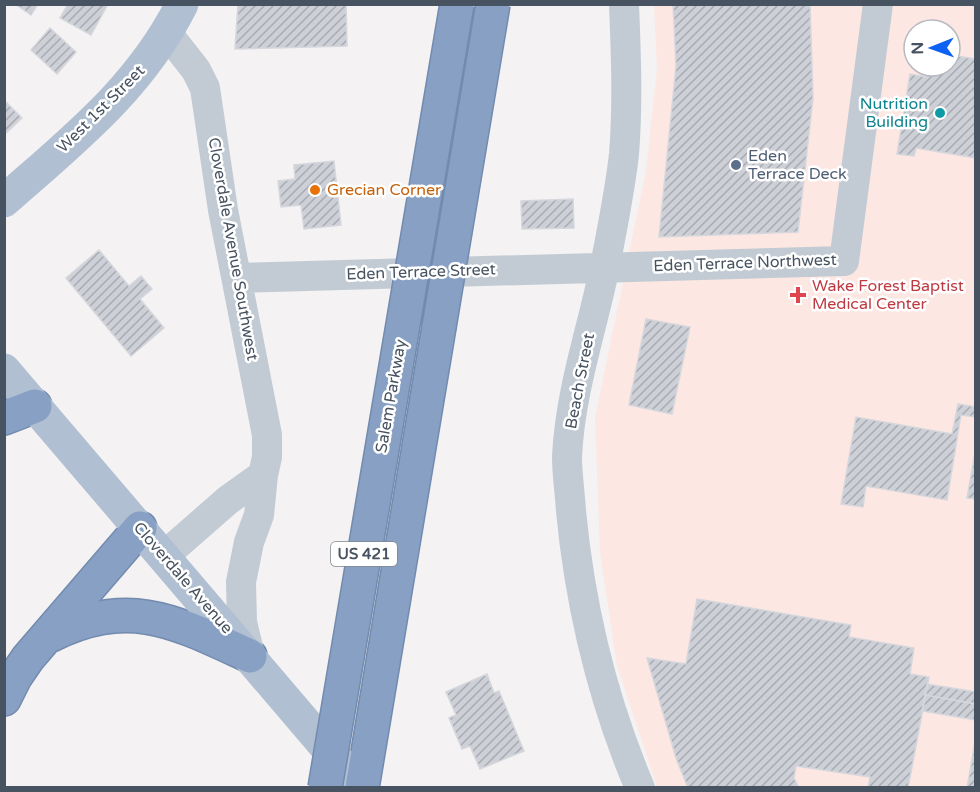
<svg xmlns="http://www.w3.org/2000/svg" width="980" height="792" font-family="'Varela Round',sans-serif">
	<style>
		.medical { fill: #fde7e3; fill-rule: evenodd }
		.building { fill: url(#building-hatch); stroke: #d5d7dd; stroke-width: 1.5 }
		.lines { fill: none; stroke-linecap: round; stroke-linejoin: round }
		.highway-casing { stroke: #728baf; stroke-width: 36 }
		.minor { stroke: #c2cbd4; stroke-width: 30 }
		.major { stroke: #b0bfd2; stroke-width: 33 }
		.highway { stroke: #87a0c3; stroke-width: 33 }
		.highway-bridge-casing { stroke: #728baf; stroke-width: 36; stroke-linecap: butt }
		.highway-bridge { stroke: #87a0c3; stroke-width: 33 }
		.culture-dot { fill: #0f9aa8; stroke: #fff; stroke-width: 2 }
		.service-dot { fill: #5c6f8a; stroke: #fff; stroke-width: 2 }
		.food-dot { fill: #e8710a; stroke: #fff; stroke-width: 2 }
		.health-dot { fill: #e0444e; stroke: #fff; stroke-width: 2 }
		.labels { text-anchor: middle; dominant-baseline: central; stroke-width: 5; stroke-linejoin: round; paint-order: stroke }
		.shield { fill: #fff; stroke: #7f8790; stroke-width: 1.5 }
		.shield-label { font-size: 15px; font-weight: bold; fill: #485361 }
		.culture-label { font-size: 16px; fill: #0d838f; stroke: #fff; text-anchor: end }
		.street-label { font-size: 16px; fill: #485361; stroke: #fff }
		.service-label { font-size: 16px; fill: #4e5e75; stroke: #fff; text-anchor: start }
		.food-label { font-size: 16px; fill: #c56008; stroke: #fff; text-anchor: start }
		.health-label { font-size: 16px; fill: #be3a42; stroke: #fff; text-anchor: start }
	</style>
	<defs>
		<pattern id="building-hatch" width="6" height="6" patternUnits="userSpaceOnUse" patternTransform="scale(1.5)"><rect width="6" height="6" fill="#cdd0d6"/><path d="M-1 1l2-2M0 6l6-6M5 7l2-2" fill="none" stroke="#a8abb1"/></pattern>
	</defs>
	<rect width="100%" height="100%" fill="#f4f2f2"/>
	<!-- medical -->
	<path class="medical" d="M654,5h321v782h-318l-40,-121 -17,-114 -5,-134 51,-247 11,-102zM914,30h36v36h-36z"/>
	<!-- building -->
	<path class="building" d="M15,4h23l-7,11z
		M68,4h40l-17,31 -31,-17z
		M238,4h108l1,42 -112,3z
		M673,4h137l3,94 -15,134 -139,5 17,-171z
		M50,28l26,24 -19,22 -26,-24z
		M950,55l26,4v99l-60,-10 -2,8 -17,-2 13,-80 17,3 1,-11h22z
		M950,55l26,4v99l-60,-10 -2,8 -17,-2 13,-80 17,3 1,-11h22z
		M4,100l18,18 -18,17z
		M334,161l7,64 -37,4 -3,-24 -20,2 -3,-26 17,-2 -1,-14z
		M573,199l1,29 -52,1 -1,-28z
		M99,250l30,36 12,-10 11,13 -12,10 24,29 -33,28 -65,-78z
		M646,319l44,8 -18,87 -43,-9z
		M958,404l18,3v10l-15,-2 -14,85 -81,-14 -3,21 -22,-3 15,-87 96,17z
		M976,447v52l-9,-1z
		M697,599l154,26 -2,12 65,11 -4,26 19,3 -21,111h-40l2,-11 -74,-11 -2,12 5,10h-111l-12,-30 -29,-100 39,6z
		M487,674l7,19 5,-2 25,60 -44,18 -10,-23 -8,3 -13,-31 7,-3 -10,-23z
		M927,684l49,8v28l-54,-9z
		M927,684l49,8v12l-51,-9z
		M925,695l51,9v16l-54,-9z
		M976,736v52h-9z
		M976,736v52h-9z"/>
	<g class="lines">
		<!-- highway casing -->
		<g class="highway-casing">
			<path id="highway" d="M4,418l31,-12
				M51,635c79,-39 125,-13 199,21
				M4,699l11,-22 13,-19 112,-130
				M362,788l77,-461"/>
		</g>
		<!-- minor -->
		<path class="minor" d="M624,4c2,50 4,100 0,150 -4,37 -12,75 -19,112 -13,64 -35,125 -38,191 0,18 3,36 4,54 9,94 32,190 69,277
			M167,33l29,37 9,18 18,122 44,225v22l-4,18 -4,40 -10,27 -8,40 1,40 8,34
			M237,278l607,-17 34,-257
			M164,556l64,-56 35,-25"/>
		<!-- major -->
		<path class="major" d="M4,201c69,-61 136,-113 178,-197
			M4,370l357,418"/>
		<!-- highway -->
		<use href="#highway" class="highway"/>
		<!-- highway-bridge casing -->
		<g class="highway-bridge-casing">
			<path id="highway-bridge" d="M439,327l54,-323
				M325,788l132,-784"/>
		</g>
		<!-- highway-bridge -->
		<use href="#highway-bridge" class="highway-bridge"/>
	</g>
	<!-- markers -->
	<circle class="culture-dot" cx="940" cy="113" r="6"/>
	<circle class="service-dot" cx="736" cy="165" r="6"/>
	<circle class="food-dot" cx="315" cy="190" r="6"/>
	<path class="health-dot" d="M795 286h6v6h6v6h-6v6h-6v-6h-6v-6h6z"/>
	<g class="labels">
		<!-- shield labels -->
		<rect class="shield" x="331" y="542" width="66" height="24" rx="4.5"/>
		<g class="shield-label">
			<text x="364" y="554">US 421</text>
		</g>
		<!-- culture labels -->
		<g class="culture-label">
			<text x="928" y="104">Nutrition<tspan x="928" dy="18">Building</tspan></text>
		</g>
		<!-- street labels -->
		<g class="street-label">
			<text transform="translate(101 109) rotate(-45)">West 1st Street</text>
			<text transform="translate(233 249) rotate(80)">Cloverdale Avenue Southwest</text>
			<text transform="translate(745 263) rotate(-2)">Eden Terrace Northwest</text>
			<text transform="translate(421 272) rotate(-2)">Eden Terrace Street</text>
			<text transform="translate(580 381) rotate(-79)">Beach Street</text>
			<text transform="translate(391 396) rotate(-80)">Salem Parkway</text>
			<text transform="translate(183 578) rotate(49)">Cloverdale Avenue</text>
		</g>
		<!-- service labels -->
		<g class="service-label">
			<text x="748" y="156">Eden<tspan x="748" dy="18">Terrace Deck</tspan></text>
		</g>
		<!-- food labels -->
		<g class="food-label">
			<text x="327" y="190">Grecian Corner</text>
		</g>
		<!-- health labels -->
		<g class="health-label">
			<text x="812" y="286">Wake Forest Baptist<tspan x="812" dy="18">Medical Center</tspan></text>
		</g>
	</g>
	<!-- border -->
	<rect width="980" height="792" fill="none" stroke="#485361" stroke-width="12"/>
	<!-- north arrow -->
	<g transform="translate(932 48) rotate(269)"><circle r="28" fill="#ffffff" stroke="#b6bac0" stroke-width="1.5"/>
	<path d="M0-4.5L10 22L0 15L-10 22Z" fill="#0d62f3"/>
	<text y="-9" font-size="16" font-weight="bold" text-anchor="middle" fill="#485361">N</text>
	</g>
</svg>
